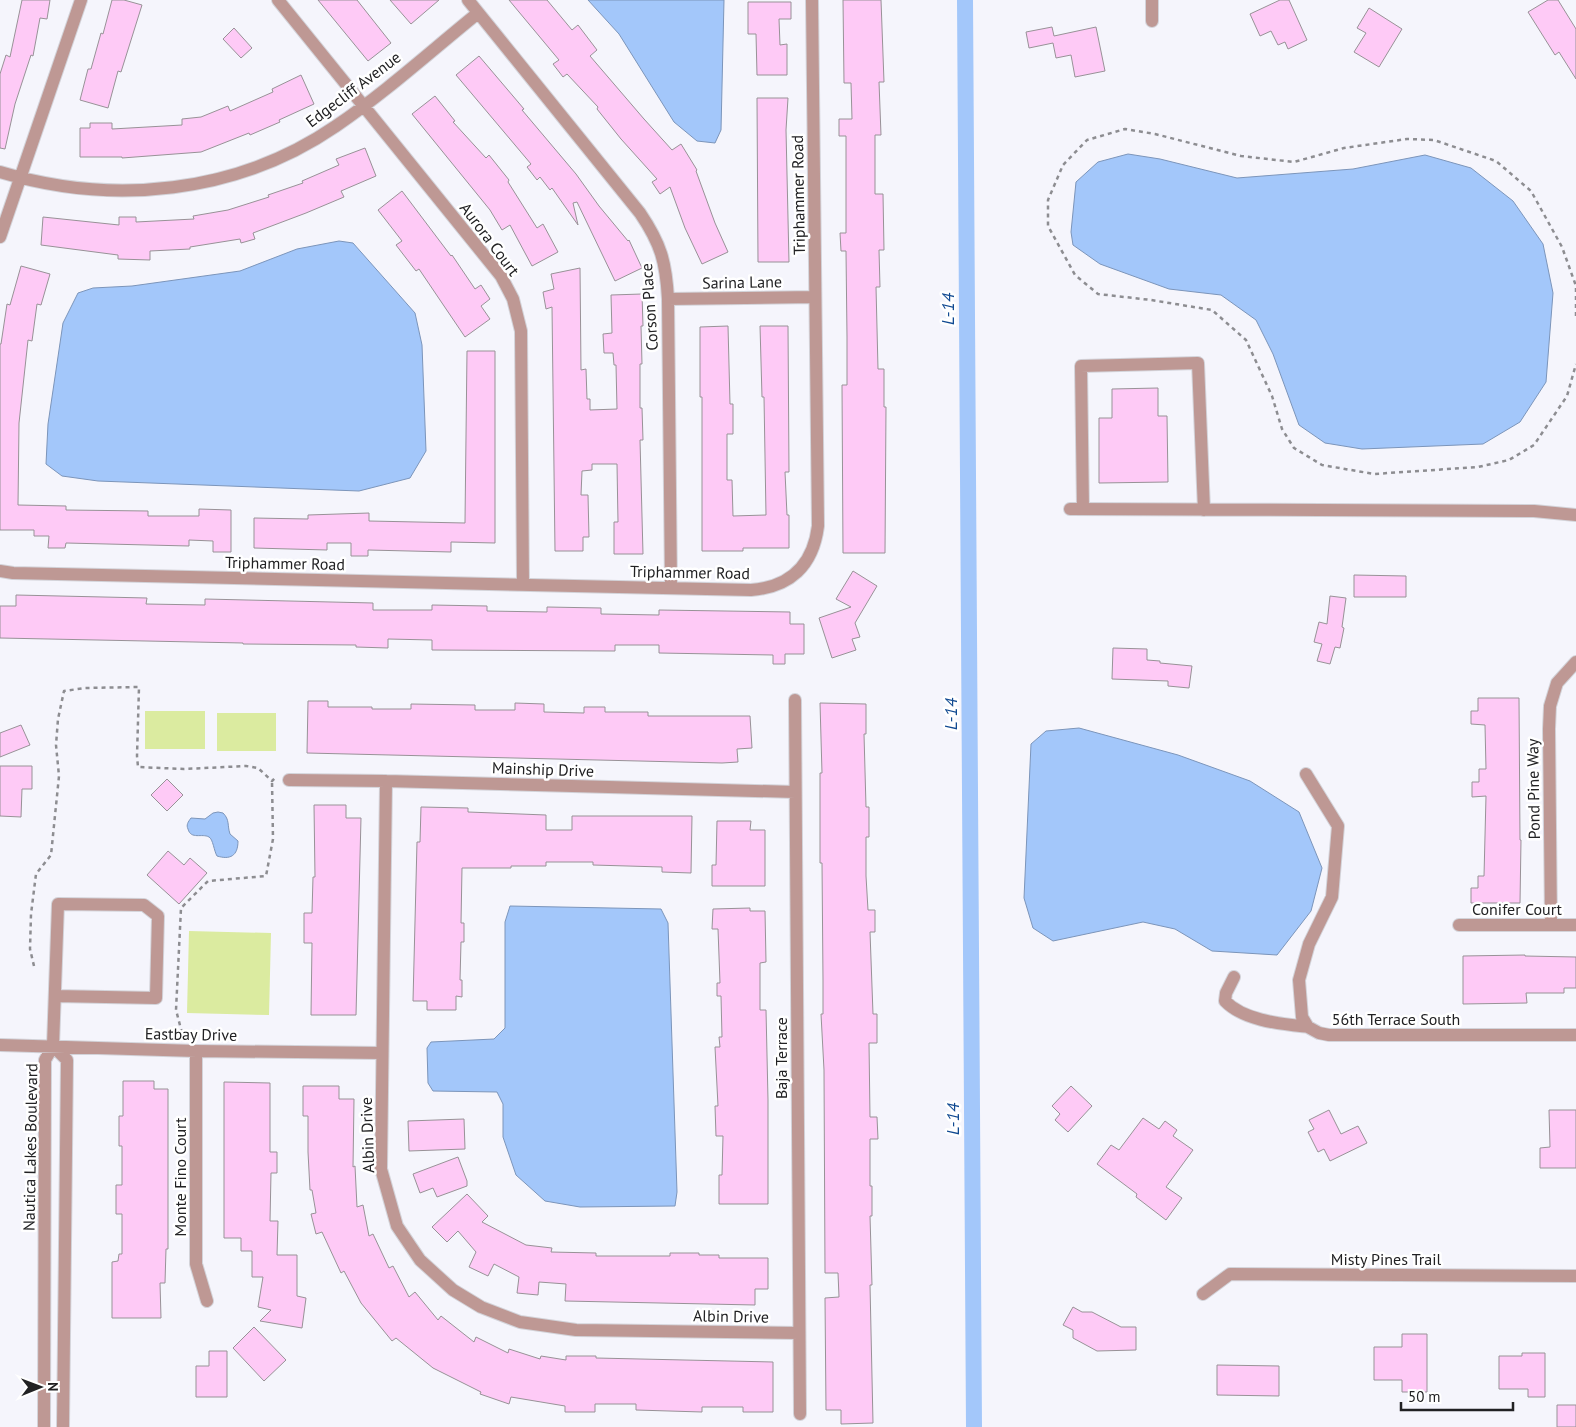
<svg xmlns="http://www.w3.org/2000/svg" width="1576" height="1427" font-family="'PT Sans',sans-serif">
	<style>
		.green { fill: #dbeba0 }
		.water { fill: #a3c7fa; stroke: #7c95ba }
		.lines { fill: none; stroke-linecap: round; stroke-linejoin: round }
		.canal { stroke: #a3c7fa; stroke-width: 16 }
		.building { fill: #fecaf6; stroke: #989297 }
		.minor-casing { stroke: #d3d3d9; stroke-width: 14 }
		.path { stroke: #8d8d91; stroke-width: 2.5; stroke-dasharray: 4 4; stroke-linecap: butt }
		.minor { stroke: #be9894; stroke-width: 12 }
		.labels { text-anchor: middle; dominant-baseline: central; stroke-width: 5; stroke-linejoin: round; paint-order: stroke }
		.street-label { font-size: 16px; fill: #212123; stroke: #fff }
		.water-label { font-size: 18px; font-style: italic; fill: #104991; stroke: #fff }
	</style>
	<rect width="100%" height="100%" fill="#f5f5fc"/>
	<!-- green -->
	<path class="green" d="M145,711h60v38h-60z
		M217,713h59v38h-59z
		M189,931l82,2 -2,82 -82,-2z"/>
	<!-- water -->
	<path class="water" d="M588,0h136l-3,130 -6,13 -18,-2 -23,-19 -55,-88z
		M1128,154l32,5 77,19 116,-9 72,-14 46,13 42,33 30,43 10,49 -7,89 -26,40 -37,22 -121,5 -37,-6 -26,-18 -26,-71 -17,-34 -35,-25 -52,-6 -69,-25 -27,-19 -2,-13 5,-50 22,-20z
		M339,241l14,2 62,70 7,32 4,106 -16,27 -51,13 -261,-10 -36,-5 -16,-12 2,-40 15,-101 15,-30 15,-5 39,-2 108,-15 57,-22z
		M1079,728l99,27 72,26 49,31 23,56 -11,43 -34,44 -65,-4 -37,-22 -32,-7 -90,19 -20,-13 -9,-30 7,-154 15,-13z
		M218,812l5,1c7,7 4,12 7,21l8,7c0,15 -8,19 -21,15 -3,-5 -4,-17 -8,-19 -7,-4 -18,3 -21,-8 -2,-4 0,-7 3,-11l14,1 8,-6z
		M510,906l151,3 7,14 9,269 -2,14 -95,1 -35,-6 -29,-26 -13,-38v-33l-6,-12 -64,-1 -5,-8 -1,-35 4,-6 63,-3 11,-11v-106z"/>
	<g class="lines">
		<!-- canal -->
		<path class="canal" d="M965,0l9,1427"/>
	</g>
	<!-- building -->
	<path class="building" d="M22,0h28l-3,19 -7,-1 -7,38 -2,-1 -16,49 -10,45 -5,-1v-74l6,-19 4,2z
		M112,0h12l18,5 -21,67 -3,-1 -10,37 -28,-8 8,-31h3l10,-36 2,1z
		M318,0h39l34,43 -23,18z
		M390,0h49l-28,24z
		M509,0h38l25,30 6,-5 19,25 -7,6 54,63 28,31 9,-6 16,26 -1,1 19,52 13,29 -26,12 -17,-36 -15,-41 -10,7 -8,-12 5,-3 -36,-40 -24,-30 1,-2 -31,-33 -4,3 -10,-13 6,-4z
		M843,0h38l3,82h-5l2,53h-6v59h8l1,56h-5l1,37h-4l2,82h6v38h2l-1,146h-42l-1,-168h5v-48l-1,-86h-5l-1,-18h6v-97h-7v-17h13l-1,-36h-7z
		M1280,0h9l18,40 -19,9 -3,-7 -7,3 -7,-14 -11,5 -10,-22z
		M1548,0h10l18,29v50l-17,-27 -4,3 -27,-43z
		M748,2h43v17h-12l1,26 7,-1v31h-30l-1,-41h-8z
		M1369,8l33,21 -23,38 -25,-15 12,-19 -9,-5z
		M1052,27l2,9 42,-9 9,44 -30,6 -4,-22 -15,3 -3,-15 -24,5 -3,-16z
		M234,28l18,20 -11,10 -18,-19z
		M479,56l45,53 -2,1 54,64 23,32 29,35 1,-1 13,28 -27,13 -38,-79 -4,1 5,22 -26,-37 -2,2 -10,-13 -3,3 -10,-13 4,-3 -75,-89z
		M301,75l13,29 -35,16 1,2 -30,13 -1,-2 -48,19 -79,6v-1h-42v-29h10v-5h22v6l70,-4v-6l19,-2 27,-11 2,5 43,-19 -1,-3z
		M435,96l20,25 -2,1 33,36 3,-3 20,25 -1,2 29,46 6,-4 15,28 -26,14 -22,-41 -8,5 -12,-20 -78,-96z
		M757,98h31l-2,32 3,132h-31z
		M365,148l11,28 -35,15 3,6 -38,16 -53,20 2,6 -14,4 -1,-4 -50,8v2l-40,2v9l-32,-1v-4l-77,-10 2,-28 76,8v-8h17v5l58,-3 -1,-3 35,-6 41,-13 -1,-2 35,-12 -1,-2 37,-16 -3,-6z
		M402,191l49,65 1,-1 23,34 6,-4 9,14 -9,7 9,13 -25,18 -46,-68 -3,2 -20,-26 6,-4 -24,-31z
		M21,266l29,8 -9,31 -4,-1 -5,37 -4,-1 -9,83 -1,82 48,1v4l82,1v5h51v-7l32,1v42h-18v-11l-24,-1v6l-123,-3 -1,5h-17l1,-12h-15v-6h-34v-186h1l6,-40 3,1z
		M580,268l1,102 5,-1 1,30h3v11l27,-1 -1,-44h-2l-1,-12h-9l-1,-19 9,-1 -1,-38 31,-1 1,32h-2l1,38h-2v44h2l1,32h-3l3,114h-29v-32h4l-1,-58h-25v6l-10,1 -1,24h7l1,42h-6v14h-28l-3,-244 -6,2 -3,-17 11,-3 -3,-15z
		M728,326l2,78h3v30h-6v46h5l1,36 33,-1 -2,-118h-2l-2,-71h28l1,146h-4l2,43h2v33h-46v3h-41v-154h-2v-70z
		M467,351h28v192l-44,-1v10l-83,-2v6h-17v-13h-24v7l-73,-2v-30l54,1v-4l61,-2v8l96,2z
		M1158,388v28h9l1,66 -69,1v-65h13v-29z
		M853,571l24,15 -22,37 5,14 -8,2 4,11 -24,8 -13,-40 32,-11 -15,-8z
		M1354,575l52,1v21h-52z
		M16,595l131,3 -1,6 59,1v-6l168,4v7h59v-5l55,1v5l60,1v-5l54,1v6l58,1v-5l131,2v12h14v30h-19v10h-12v-9l-114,-2v-8h-44v6l-183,-1v-10l-44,-1v9l-32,-1v-2l-113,-1v-1l-243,-5v-32h16z
		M1330,596l16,2 -4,29 2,1 -4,20 -5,-1 -5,17 -13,-3 5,-17 -8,-2 5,-20 8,2z
		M1113,648l34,1v11l13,1v2l32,3 -3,22 -21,-2v-5l-56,-2z
		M1478,698h41l1,142h1l-1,63h-49v-15h7v-12h6l2,-80 -14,1v-15h7v-13h7l-1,-44 -14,-1v-13h7z
		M308,701h20v6h44v2h39v-5l64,1v5h40v-7l29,1v8l40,1v-6h21v5h43v4h102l2,32 -15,1 1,13 -16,1 -415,-10z
		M820,703l46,1v30h-2l2,73h3v30h-3v39l2,34h7v22h-5l3,82h4v29h-8l1,74h7l1,22h-8v47h2v30h-2l2,69h-2l3,138 -32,1v-14h-15l-1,-112 14,-1 -1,-24h-13l-1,-203 -3,-56h2v-34l-1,-117h-2v-90h2z
		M21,725l9,20 -30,12v-24z
		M0,766h32v23h-10l-1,28 -21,-1z
		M167,779l16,16 -16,16 -16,-16z
		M314,805h32v13h15l-5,197h-45l1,-72h-8v-30h8l1,-36h2z
		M421,807l47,1v4l78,3v15h26v-14h120l-1,57 -29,-1v-5l-69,-2v-3h-47v4h-35v2h-49l-1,55h3v19h-3l-1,38h2v17l-6,-1v14h-29v-9h-14l4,-159h3z
		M717,821h34l-1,9h15v56h-53v-21h4z
		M168,851l16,14 6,-7 17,15 -28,31 -32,-29z
		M750,908v3h15l1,51 -6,1v47h6l2,90v104h-49v-29h3l1,-39h-7l-1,-30h3l-3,-59h5l-1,-10h3l-1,-41h-4v-13h3l-2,-54h-6l1,-20z
		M1525,955v1l51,1v31h-12v5h-38l1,10 -64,1v-48z
		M123,1081h31v8h14v160h-2l-1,34h-5l1,35h-49v-56l6,-1 1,-7h3v-40h-6v-29h6v-39h-3v-30h4z
		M224,1082l46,1v69h7v21h-6l-1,48h8l-1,34h20v41l9,2 -4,30 -42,-7 11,-11 -13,-3 5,-30h-11v-26h-11v-13h-17z
		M303,1086h36v13h15l-1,68 2,-1 2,41 6,-2 6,31 4,-2 16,34 4,-2 16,31 6,-5 23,28 3,-4 33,26 2,-5 32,16 1,-4 31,10 1,-3 25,4v-4h30v2l177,4v50h-30v-5h-41v5l-66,-2v-6h-41v8h-30v-6l-54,-9 -2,7 -29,-10 1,-2 -48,-24 -37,-30 -4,3 -31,-38 -17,-32 -3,2 -19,-41 -6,2 -5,-20 5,-1 -4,-23h-2l-2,-38v-36h-5z
		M1071,1086l21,20 -24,26 -13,-12 5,-6 -8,-8z
		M1329,1110l12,24 17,-8 9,17 -37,18 -6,-12 -6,3 -10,-20 6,-3 -5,-9z
		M1549,1110h27v58h-36v-20l10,-1z
		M1143,1118l16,11 6,-8 12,9 -4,6 20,14 -27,37 16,11 -16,22 -30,-23 1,-3 -40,-30 14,-19 8,5z
		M464,1119l1,30 -56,2 -1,-30z
		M458,1157l9,24v5l-30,11 -4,-9 -13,5 -7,-19z
		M467,1194l21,22 -6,6 44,23 26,3 -1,4 45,1v3h74v-3h29v2h20v3h49v31h-13v16l-190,-4 1,-17 -27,-2 -1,13 -21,-2 2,-16 -25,-13 -6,12 -19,-9 7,-15 -18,-21 -11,11 -15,-15z
		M1073,1307l9,5h10l29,15h15v23l-39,1 -24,-13v-8l-10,-5z
		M254,1327l32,33 -22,21 -31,-33z
		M1402,1334h25v58h-25v-12h-28v-33h28z
		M209,1351h18v46h-31v-31h13z
		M1522,1353h23v44h-17v-8h-29v-33h23z
		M1217,1365l62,1v30l-62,-1z
		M1557,1405h19v22h-19z"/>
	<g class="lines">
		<!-- minor casing -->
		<g class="minor-casing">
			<path id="minor" d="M278,0l223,276 12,23 8,32 2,254
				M468,0l172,213c21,31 26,49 28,86l3,289
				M1152,21v-21
				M0,172c113,34 237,22 336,-46 50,-34 95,-75 142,-113
				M0,237l81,-237
				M668,299l147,-2
				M1070,509l464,2 42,4
				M1083,509l-2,-143 117,-3 6,147
				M0,571l13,2 738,17c39,-3 62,-24 67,-64l-6,-526
				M795,700l5,714
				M1306,774l32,52 -6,71 -23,47 -10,36 3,37 6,10 11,6 10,2h247
				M289,780l97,1 409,11
				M386,781l-5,388 16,57 23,34 33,30 28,17 39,15 56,8 223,3
				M1459,925h117
				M1551,925l-2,-196 1,-23 7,-23 19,-21
				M1234,977l-8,16 -1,8c19,20 57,23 83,26
				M0,1045l196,6 186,2
				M53,1046l14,14 -4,367
				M196,1051v213l11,37
				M1203,1294l27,-20 346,2
				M44,1427l1,-367 8,-14 5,-142 86,1 14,11 -2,82 -101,-2"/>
		</g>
		<!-- path -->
		<path class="path" d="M1576,316v-30l-14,-39 -31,-56 -35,-30 -62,-21 -27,-1 -63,9 -50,14 -53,-6 -86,-22 -30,-5 -38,11 -24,25 -15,35v26l27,49 23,19 53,6 61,10 34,30 26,56 10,33 12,19 28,17 52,9 104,-7 31,-7 25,-15 33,-49 9,-32
			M34,966l-4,-17 1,-35 5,-40 15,-19 8,-79 -3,-31 2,-26 6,-28 21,-3 54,-1 -2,69 1,11 46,2 62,-3 12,2 14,13 3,-3
			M182,1033l-6,-23 5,-102 27,-27 58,-5 7,-37 -1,-58"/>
		<!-- minor -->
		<use href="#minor" class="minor"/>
	</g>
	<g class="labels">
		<!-- street labels -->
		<g class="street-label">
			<text transform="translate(353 89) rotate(-37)">Edgecliff Avenue</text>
			<text transform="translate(798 195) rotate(-91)">Triphammer Road</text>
			<text transform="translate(490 239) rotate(53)">Aurora Court</text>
			<text transform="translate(742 282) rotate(-1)">Sarina Lane</text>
			<text transform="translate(649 307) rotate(-94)">Corson Place</text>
			<text transform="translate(285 563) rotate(1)">Triphammer Road</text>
			<text transform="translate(690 572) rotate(1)">Triphammer Road</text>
			<text transform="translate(543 769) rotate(2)">Mainship Drive</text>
			<text transform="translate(1533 789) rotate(-91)">Pond Pine Way</text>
			<text x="1517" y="909">Conifer Court</text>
			<text x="1396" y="1019">56th Terrace South</text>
			<text transform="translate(191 1034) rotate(1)">Eastbay Drive</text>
			<text transform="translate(781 1058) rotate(-90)">Baja Terrace</text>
			<text transform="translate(367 1135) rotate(-92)">Albin Drive</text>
			<text transform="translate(30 1147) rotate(-89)">Nautica Lakes Boulevard</text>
			<text transform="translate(180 1177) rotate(-90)">Monte Fino Court</text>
			<text x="1386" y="1259">Misty Pines Trail</text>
			<text transform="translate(731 1316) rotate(1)">Albin Drive</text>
		</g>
		<!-- water labels -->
		<g class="water-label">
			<text transform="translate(947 309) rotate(-90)">L-14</text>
			<text transform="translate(950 714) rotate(-90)">L-14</text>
			<text transform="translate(952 1119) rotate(-90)">L-14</text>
		</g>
	</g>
	<!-- north arrow -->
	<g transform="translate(40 1387) rotate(89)" stroke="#ffffff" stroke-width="4" paint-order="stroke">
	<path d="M0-4L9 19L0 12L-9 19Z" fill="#212123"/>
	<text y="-8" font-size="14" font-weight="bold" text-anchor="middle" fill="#212123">N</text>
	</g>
	<!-- scale -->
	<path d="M1401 1402v8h112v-8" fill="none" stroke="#212123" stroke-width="2.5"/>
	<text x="1408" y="1402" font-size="15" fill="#212123" stroke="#ffffff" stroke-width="4" paint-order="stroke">50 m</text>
</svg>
